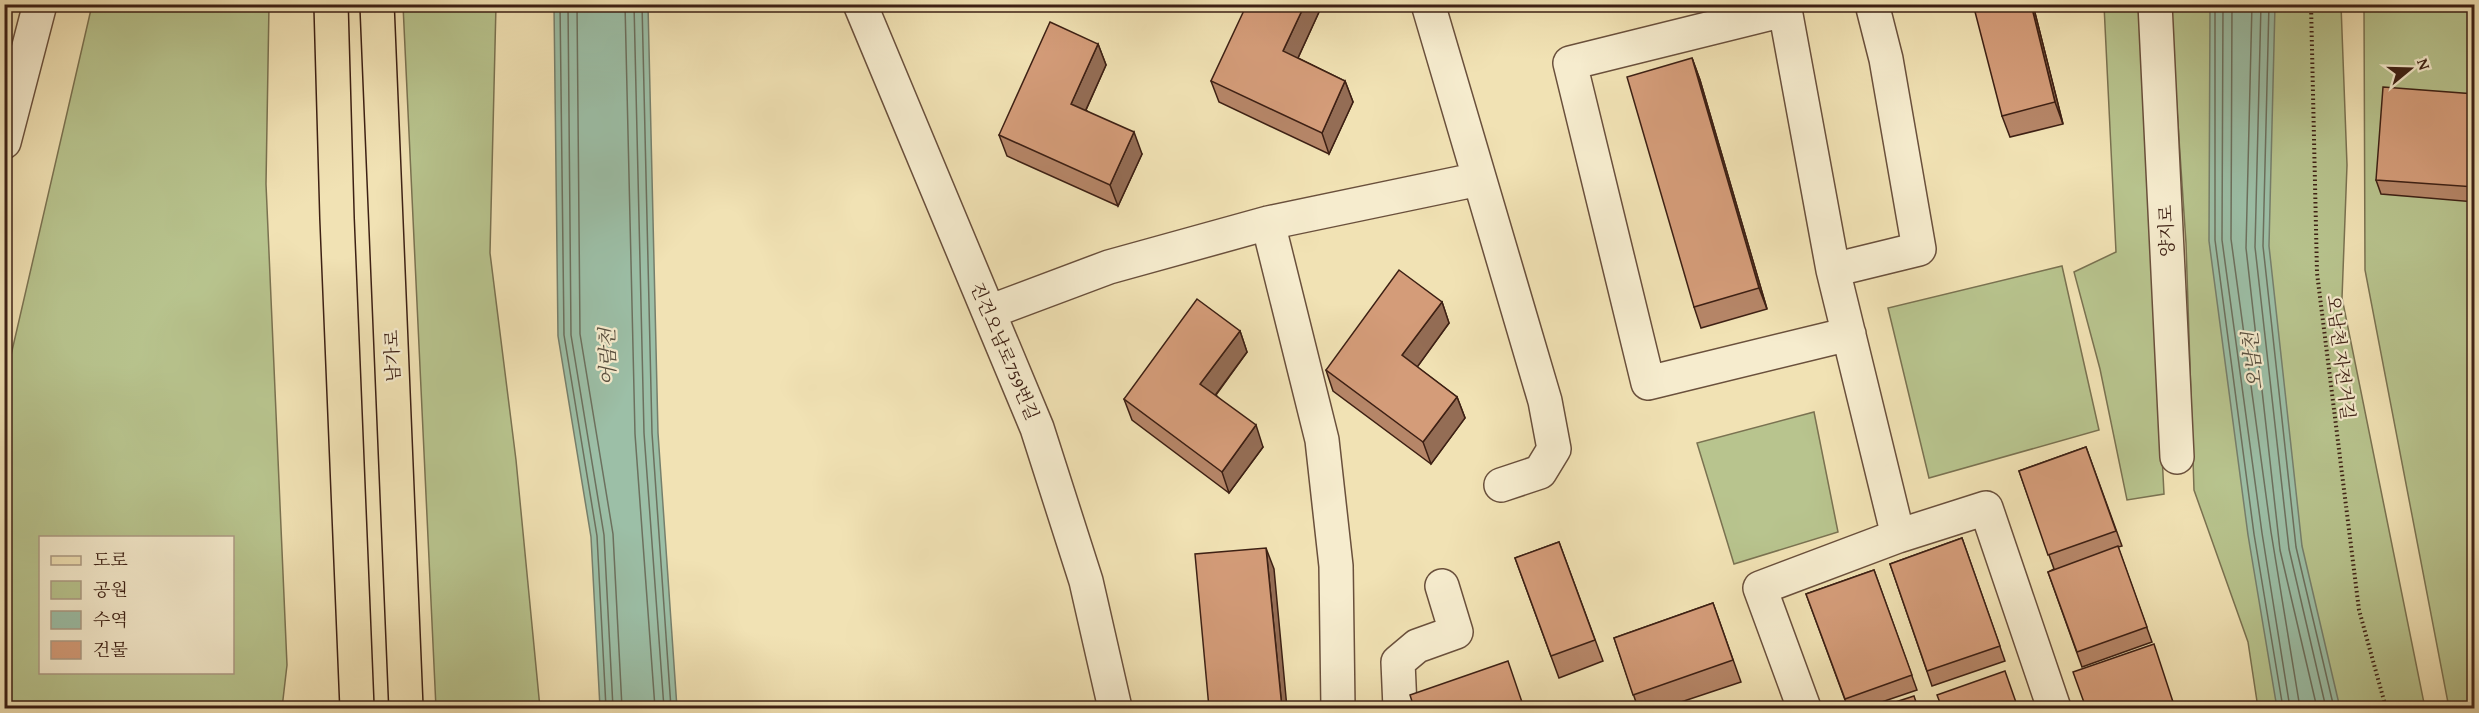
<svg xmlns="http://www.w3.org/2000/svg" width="2479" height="713" font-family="'Gentium Book Plus','Noto Serif KR',serif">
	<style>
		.green { fill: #b8c48e; stroke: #7a7251; stroke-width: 1.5; fill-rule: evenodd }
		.water { fill: #9cbfa7; stroke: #767f6c; stroke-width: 1.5 }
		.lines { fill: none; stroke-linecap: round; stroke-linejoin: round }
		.shore { stroke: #6c705e; stroke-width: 1.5 }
		.minor-casing { stroke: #6a503c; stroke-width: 36 }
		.major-casing { stroke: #3d2014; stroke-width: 36 }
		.path { stroke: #3d2014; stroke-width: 4; stroke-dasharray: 1.5 3; stroke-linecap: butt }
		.minor { stroke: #f6ecce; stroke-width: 33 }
		.major { stroke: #f1e2b4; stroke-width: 33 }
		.wall { fill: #b68668; stroke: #3d2014; stroke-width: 1.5 }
		.shaded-wall { fill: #946d55; stroke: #3d2014; stroke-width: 1.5 }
		.building { fill: #d49c79; stroke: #3d2014; stroke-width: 1.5 }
		.labels { text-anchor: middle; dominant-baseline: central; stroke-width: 4.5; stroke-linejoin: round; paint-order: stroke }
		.street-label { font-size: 18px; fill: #3d2014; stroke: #f6ecce }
		.water-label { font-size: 20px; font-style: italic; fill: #5a5040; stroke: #f6ecce }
	</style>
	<rect width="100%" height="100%" fill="#f1e2b4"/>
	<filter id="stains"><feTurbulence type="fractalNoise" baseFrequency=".00333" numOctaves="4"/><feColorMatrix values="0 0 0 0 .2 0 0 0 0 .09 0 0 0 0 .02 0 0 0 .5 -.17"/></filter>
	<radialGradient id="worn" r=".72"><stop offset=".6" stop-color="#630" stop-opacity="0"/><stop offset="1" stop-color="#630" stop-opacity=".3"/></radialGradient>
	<!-- green -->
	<path class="green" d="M92,5h177l-3,179 21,481 -5,43h-277v-327zM40,538h192v134h-192z
		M403,5h93l-6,248 26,207 24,248h-104z
		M2104,5h35l25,489 -37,6 -27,-131 -26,-97 42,-20z
		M2170,5h171l6,160 -5,133 83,410h-167l-10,-66 -54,-152 -8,-247z
		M2364,5h110v703h-25l-84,-438z
		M2062,266l37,164 -170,48 -41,-170z
		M1814,412l24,120 -104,32 -37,-121z"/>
	<!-- water -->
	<path class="water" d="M554,5h94l10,428 19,275h-77l-9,-171 -33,-201z
		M2210,5h65l-6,241 33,300 38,162h-63l-29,-173 -39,-294z"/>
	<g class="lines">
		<!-- shore -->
		<path class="shore" d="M560,4l4,331 33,201 9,172
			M568,4l3,331 33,200 9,173
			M577,4l3,330 33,200 9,174
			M625,4l10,430 20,274
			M634,4l10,429 20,275
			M642,4l10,429 19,275
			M2215,4v236l39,294 29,174
			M2223,4l-1,236 40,293 28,175
			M2232,4l-1,235 40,293 29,176
			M2252,4l-6,244 34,302 37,158
			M2261,4l-6,243 34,302 37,159
			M2269,4l-6,242 33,301 38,161"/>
		<!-- minor casing -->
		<g class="minor-casing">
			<path id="minor" d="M860,4l177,424 49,153 29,127
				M1428,4l117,397 9,48 -14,23 -39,13
				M1784,4l49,266 65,266
				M2155,4l22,453
				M1784,10l-214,53 78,320 201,-49
				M4,142l36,-138
				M1268,223l54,217 14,126 2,142
				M1833,270l86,-21 -33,-190 -14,-55
				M989,312l120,-45 159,-44 211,-44
				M1400,708l-2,-46 19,-16 39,-14 -14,-46
				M1804,708l-44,-120 138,-52 88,-28 68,200"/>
		</g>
		<!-- major casing -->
		<g class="major-casing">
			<path id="major" d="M331,4l6,214 20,490
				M377,4l29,704"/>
		</g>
		<!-- path -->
		<path class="path" d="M2311,4l6,269 42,337 27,98"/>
		<!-- minor -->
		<use href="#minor" class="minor"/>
		<!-- major -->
		<use href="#major" class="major"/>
	</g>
	<!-- wall -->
	<path class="wall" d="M2034,9l29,115 -53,13 -8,-21z
		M1319,12l-21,46 47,23 8,21 -24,52 -110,-52 -8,-21z
		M1098,44l8,21 -20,45 56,44 -24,52 -111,-50 -8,-21z
		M1692,58l8,22 67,229 -66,19 -7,-21z
		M2475,94v108l-94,-8 -5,-14z
		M1442,302l7,21 -32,44 40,30 8,21 -34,46 -98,-73 -7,-21z
		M1240,331l7,21 -31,43 47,52 -34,46 -97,-73 -8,-21z
		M2086,447l36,99 -4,1 34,95 -70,25 -34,-95 6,-3 -35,-98z
		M1962,538l43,123 -73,25 -42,-122z
		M1559,542l44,119 -44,17 -44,-120z
		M1874,570l43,120 -53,18h-16l-42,-114z
		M1713,603l28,79 -78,26h-25l-24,-70z"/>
	<!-- shaded-wall -->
	<path class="shaded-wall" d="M1305,4h11l3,8 -28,61 -8,-22z
		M2031,4h2l1,5 29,115 -8,-22z
		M1098,44l8,21 -27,60 -8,-21z
		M1692,58l8,22 67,229 -8,-21z
		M1345,81l8,21 -24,52 -7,-21z
		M1134,132l8,22 -24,52 -8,-21z
		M1442,302l7,21 -39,54 -8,-22z
		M1240,331l7,21 -39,53 -8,-21z
		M1457,397l8,21 -34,46 -8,-22z
		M1256,425l7,22 -34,46 -7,-21z
		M1266,548l8,21 13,139h-5z"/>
	<!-- building -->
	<path class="building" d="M1247,4h58l-22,47 62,30 -23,52 -111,-52z
		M1973,4h58l24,98 -53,14z
		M1050,22l48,22 -27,60 63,28 -24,53 -111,-50z
		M1692,58l67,230 -65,19 -67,-230z
		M2383,87l92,7v93l-99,-7z
		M1399,270l43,32 -40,53 55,42 -34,45 -97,-72z
		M1197,299l43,32 -40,53 56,41 -34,47 -98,-73z
		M2086,447l30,84 -68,24 -29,-84z
		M1962,538l38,108 -73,25 -37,-107z
		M1559,542l36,98 -44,16 -36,-98z
		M2118,546l29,81 -70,25 -29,-80z
		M1266,548l16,160h-73l-14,-154z
		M1874,570l38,105 -67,24 -39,-105z
		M1713,603l20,57 -100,35 -19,-57z
		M2154,644l21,64h-89l-13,-36z
		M1508,661l16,47h-110l-4,-13z
		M2005,671l13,37h-76l-5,-13z
		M1914,696l4,12h-41z
		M1610,705l1,3h-10z"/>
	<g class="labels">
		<!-- street labels -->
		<g class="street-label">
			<text transform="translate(2166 231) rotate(-92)">양지로</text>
			<text transform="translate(1005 351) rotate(67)">진건오남로759번길</text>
			<text transform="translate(392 356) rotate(-92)">남가로</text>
			<text transform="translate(2341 357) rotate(83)">오남천 자전거길</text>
		</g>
		<!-- water labels -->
		<g class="water-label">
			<text transform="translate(607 357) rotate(-91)">어람천</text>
			<text transform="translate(2252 361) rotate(-96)">오남천</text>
		</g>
	</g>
	<!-- margin -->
	<rect width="2479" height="713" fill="none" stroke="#f1e2b4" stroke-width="24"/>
	<rect x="6" y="6" width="2467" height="701" fill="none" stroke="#3d2014" stroke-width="3"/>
	<rect x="12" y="12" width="2455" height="689" fill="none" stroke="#3d2014" stroke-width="1.5"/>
	<!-- legend -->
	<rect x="39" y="536" width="195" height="138" fill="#f6ecce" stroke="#ac9a84" stroke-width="1.5"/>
	<rect x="51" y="556" width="30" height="9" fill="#f1e2b4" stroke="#ac9a84" stroke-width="1.5"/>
	<text x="93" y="566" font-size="18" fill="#3d2014">도로</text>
	<rect x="51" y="581" width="30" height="18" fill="#b8c48e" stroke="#ac9a84" stroke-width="1.5"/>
	<text x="93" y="596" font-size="18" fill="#3d2014">공원</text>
	<rect x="51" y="611" width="30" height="18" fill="#9cbfa7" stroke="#ac9a84" stroke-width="1.5"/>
	<text x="93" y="626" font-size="18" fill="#3d2014">수역</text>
	<rect x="51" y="641" width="30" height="18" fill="#d49c79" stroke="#ac9a84" stroke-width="1.5"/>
	<text x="93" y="656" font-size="18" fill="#3d2014">건물</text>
	<!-- north arrow -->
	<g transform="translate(2410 69) rotate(71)" stroke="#f6ecce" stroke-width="4.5" paint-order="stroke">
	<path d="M0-4.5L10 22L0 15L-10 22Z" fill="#3d2014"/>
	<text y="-9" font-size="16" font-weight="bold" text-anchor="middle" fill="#3d2014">N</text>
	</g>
	<rect width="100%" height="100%" filter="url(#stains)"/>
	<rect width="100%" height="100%" fill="url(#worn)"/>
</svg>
